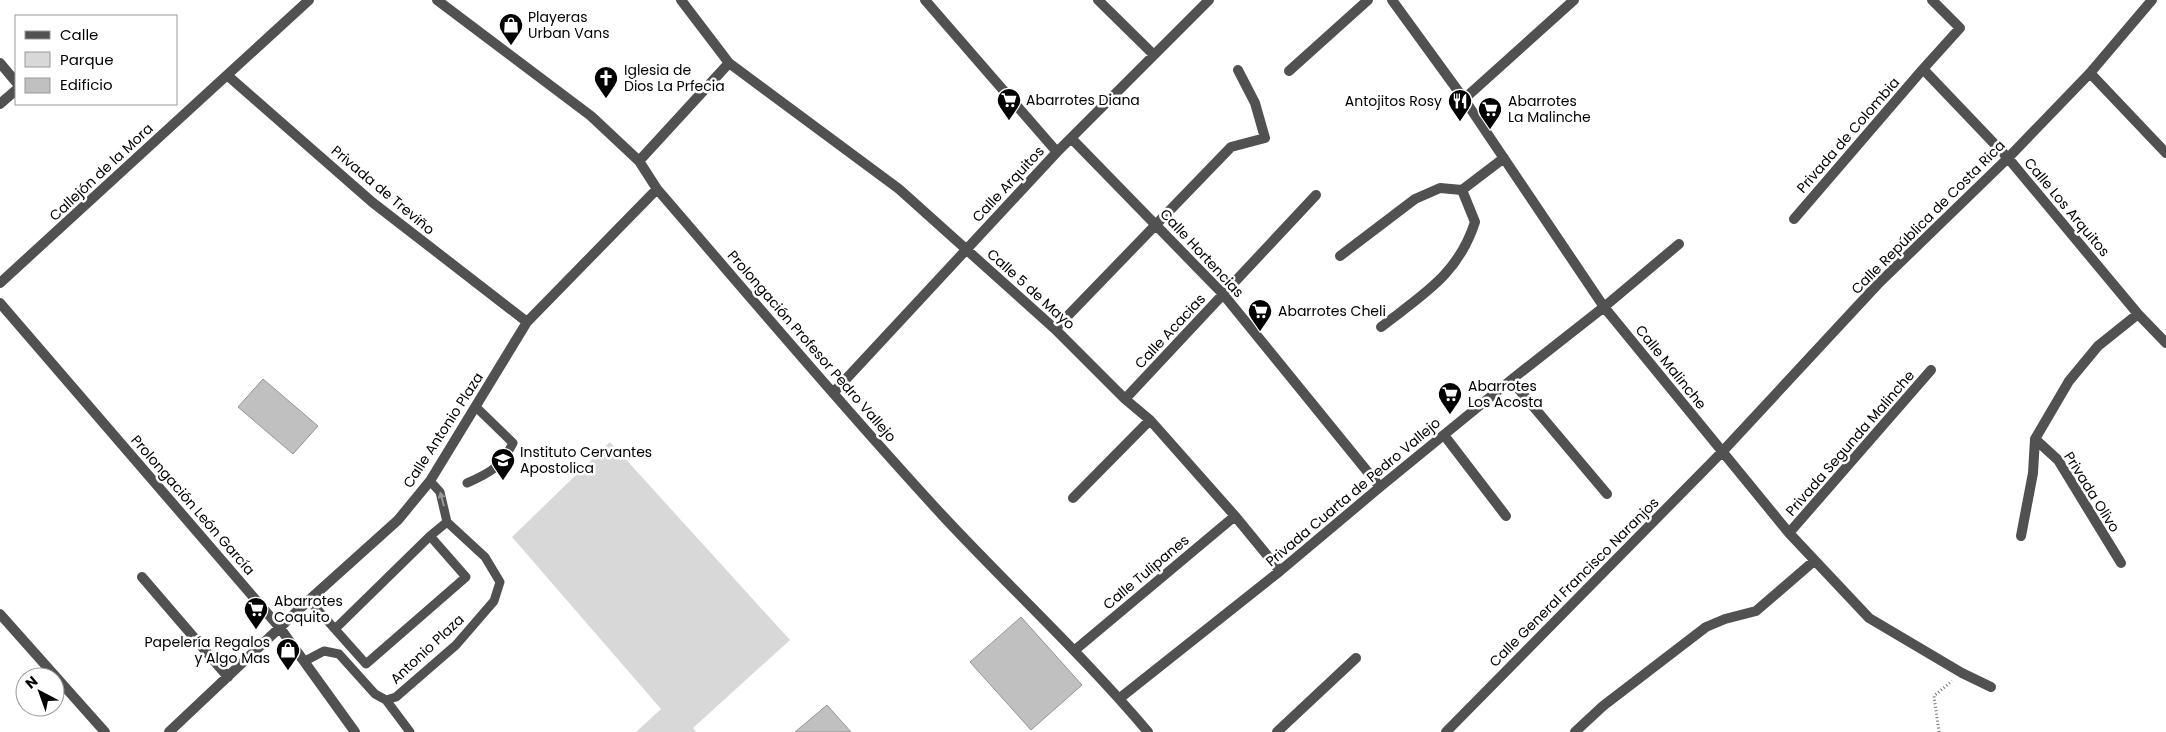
<svg xmlns="http://www.w3.org/2000/svg" width="2166" height="732" font-family="Poppins,sans-serif">
	<style>
		.green { fill: #d8d8d8 }
		.building { fill: #c0c0c0; stroke: #959595 }
		.lines { fill: none; stroke-linecap: round; stroke-linejoin: round }
		.path { stroke: #737373; stroke-width: 3; stroke-dasharray: 1 2.5; stroke-linecap: butt }
		.service { stroke: #515151; stroke-width: 9 }
		.minor { stroke: #515151; stroke-width: 10 }
		.oneway { fill: #979797 }
		.labels { text-anchor: middle; dominant-baseline: central; stroke-width: 5; stroke-linejoin: round; paint-order: stroke }
		.poi-label { font-size: 14px; fill: #000; stroke: #fff; text-anchor: start }
		.street-label { font-size: 14px; fill: #000; stroke: #fff }
	</style>
	<rect width="100%" height="100%" fill="#fff"/>
	<!-- green -->
	<path class="green" d="M610,442l180,198 -97,88 3,4h-60l25,-23 -149,-172z"/>
	<!-- building -->
	<path class="building" d="M263,379l55,47 -25,28 -55,-47z
		M1021,617l61,68 -51,45 -61,-68z
		M827,705l24,27h-56z"/>
	<g class="lines">
		<!-- path -->
		<path class="path" d="M1939,732l-5,-36 18,-15"/>
		<!-- service -->
		<path class="service" d="M467,483c23,-10 34,-16 46,-40l-37,-36
			M430,536l17,-14
			M309,600l57,64 100,-87 -36,-41 -95,93
			M305,661l19,-10 15,3 36,40 11,6 10,-3 60,-52 38,-44 6,-19 -15,-25 -38,-35 -7,-30 -10,-11
			M386,700l24,32"/>
		<!-- minor -->
		<path class="minor" d="M437,0l154,116 48,45 18,28c95,110 188,221 286,327 68,73 141,140 205,216
			M681,0l48,63 170,126 156,140 70,70 25,21 85,96 45,55
			M925,0l132,152
			M1098,0l56,55
			M1392,0l72,99 140,208 185,226 80,85 93,55 29,14
			M0,63l16,19
			M1923,69l85,89 130,156 28,29
			M1289,71l79,-71
			M2090,73l76,80
			M227,75l145,127 155,120
			M1464,99l110,-99
			M0,104l16,-14
			M1071,138l152,156 157,193
			M639,161l90,-98
			M1794,219l129,-150 37,-41 -28,-28
			M1340,256l75,-57 25,-11 22,2 42,-32
			M0,283l309,-283
			M0,303l280,325 75,104
			M1381,327c41,-32 77,-52 94,-105l-13,-32
			M1055,329l176,-182 34,-9 -10,-35 -17,-33
			M1511,380l96,114
			M833,393l224,-241 152,-152
			M1125,399l191,-204
			M1444,435l62,81
			M2035,439l23,21 63,103
			M1073,498l77,-78
			M1789,533l142,-163
			M2021,536l12,-63 2,-34 34,-58 29,-35 40,-32
			M142,577l86,100
			M0,614l105,118
			M1075,650l160,-134
			M1120,698l160,-127 100,-84 131,-107 93,-73 75,-63
			M169,732l140,-132 89,-80 32,-39 97,-159 130,-133
			M1277,732l79,-74
			M1446,732l276,-280 156,-168 130,-126 82,-85 62,-73
			M1575,732l28,-26 103,-79 19,-8 31,-8 58,-50"/>
	</g>
	<!-- one-way arrows -->
	<defs><path id="oneway-solid" d="M-6-.8H1V-3.2L6.5 0L1 3.2V.8H-6Z" transform="scale(1.25)"/></defs>
	<use class="oneway" href="#oneway-solid" transform="translate(442 499) rotate(-105)"/>
	<!-- icons -->
	<defs>
		<g id="shop-pin" transform="scale(1.25)"><path d="M0 17L-7.5 6A9.5 9.5 0 1 1 7.5 6Z" fill="#000" stroke="#fff"/><path d="M-5-2.5h2.3a2.7 3.5 0 0 1 5.4 0H5L5.5 6h-11ZM-1.5-2.5h3a1.5 2.3 0 0 0-3 0Z" fill="#fff"/></g>
		<g id="church-pin" transform="scale(1.25)"><path d="M0 17L-7.5 6A9.5 9.5 0 1 1 7.5 6Z" fill="#000" stroke="#fff"/><path d="M-1.2-6h2.4v3.5h3.3v2.4h-3.3V6h-2.4V-.1h-3.3v-2.4h3.3Z" fill="#fff"/></g>
		<g id="supermarket-pin" transform="scale(1.25)"><path d="M0 17L-7.5 6A9.5 9.5 0 1 1 7.5 6Z" fill="#000" stroke="#fff"/><path d="M-6-5.5h2.5l.6 2H6L4.5 2H-2.5L-4.4-4H-6ZM-1.5 3.2a1.3 1.3 0 1 0 .1 0ZM3 3.2a1.3 1.3 0 1 0 .1 0Z" fill="#fff"/></g>
		<g id="restaurant-pin" transform="scale(1.25)"><path d="M0 17L-7.5 6A9.5 9.5 0 1 1 7.5 6Z" fill="#000" stroke="#fff"/><path d="M-5-6h1v4h1v-4h1v4h1v-4h1v5L-1.5 .5V6h-2V.5L-5-1ZM5-6V6H3V1.5H1.5Q1.5-4 5-6Z" fill="#fff"/></g>
		<g id="school-pin" transform="scale(1.25)"><path d="M0 17L-7.5 6A9.5 9.5 0 1 1 7.5 6Z" fill="#000" stroke="#fff"/><path d="M0-5L7-2L0 1L-7-2ZM-4 1L0 2.5L4 1V4Q0 6-4 4Z" fill="#fff"/></g>
	</defs>
	<g fill-rule="evenodd">
		<use href="#shop-pin" x="511" y="25"/>
		<use href="#church-pin" x="606" y="78"/>
		<use href="#supermarket-pin" x="1009" y="100"/>
		<use href="#restaurant-pin" x="1460" y="101"/>
		<use href="#supermarket-pin" x="1490" y="109"/>
		<use href="#supermarket-pin" x="1260" y="311"/>
		<use href="#supermarket-pin" x="1450" y="394"/>
		<use href="#school-pin" x="503" y="460"/>
		<use href="#supermarket-pin" x="256" y="609"/>
		<use href="#shop-pin" x="288" y="650"/>
	</g>
	<g class="labels">
		<!-- poi labels -->
		<g class="poi-label">
			<text x="528" y="17">Playeras<tspan x="528" dy="16">Urban Vans</tspan></text>
			<text x="624" y="70">Iglesia de<tspan x="624" dy="16">Dios La Prfecia</tspan></text>
			<text x="1026" y="100">Abarrotes Diana</text>
			<text x="1442" y="101" text-anchor="end">Antojitos Rosy</text>
			<text x="1508" y="101">Abarrotes<tspan x="1508" dy="16">La Malinche</tspan></text>
			<text x="1278" y="311">Abarrotes Cheli</text>
			<text x="1468" y="386">Abarrotes<tspan x="1468" dy="16">Los Acosta</tspan></text>
			<text x="520" y="452">Instituto Cervantes<tspan x="520" dy="16">Apostolica</tspan></text>
			<text x="274" y="601">Abarrotes<tspan x="274" dy="16">Coquito</tspan></text>
			<text x="270" y="642" text-anchor="end">Papelería Regalos<tspan x="270" dy="16">y Algo Mas</tspan></text>
		</g>
		<!-- street labels -->
		<g class="street-label">
			<text transform="translate(1848 135) rotate(-49)">Privada de Colombia</text>
			<text transform="translate(101 172) rotate(-43)">Callejón de la Mora</text>
			<text transform="translate(1008 184) rotate(-47)">Calle Arquitos</text>
			<text transform="translate(383 190) rotate(40)">Privada de Treviño</text>
			<text transform="translate(2067 207) rotate(50)">Calle Los Arquitos</text>
			<text transform="translate(1928 217) rotate(-45)">Calle República de Costa Rica</text>
			<text transform="translate(1202 253) rotate(47)">Calle Hortencias</text>
			<text transform="translate(1031 289) rotate(42)">Calle 5 de Mayo</text>
			<text transform="translate(1170 331) rotate(-47)">Calle Acacias</text>
			<text transform="translate(812 346) rotate(49)">Prolongación Profesor Pedro Vallejo</text>
			<text transform="translate(1671 367) rotate(51)">Calle Malinche</text>
			<text transform="translate(443 430) rotate(-57)">Calle Antonio Plaza</text>
			<text transform="translate(1850 443) rotate(-49)">Privada Segunda Malinche</text>
			<text transform="translate(1353 492) rotate(-40)">Privada Cuarta de Pedro Vallejo</text>
			<text transform="translate(2092 492) rotate(58)">Privada Olivo</text>
			<text transform="translate(193 505) rotate(49)">Prolongación León García</text>
			<text transform="translate(1146 572) rotate(-40)">Calle Tulipanes</text>
			<text transform="translate(1574 582) rotate(-45)">Calle General Francisco Naranjos</text>
			<text transform="translate(427 649) rotate(-43)">Antonio Plaza</text>
		</g>
	</g>
	<!-- legend -->
	<rect x="15" y="15" width="162" height="90" fill="#ffffff" stroke="#999999"/>
	<rect x="25" y="31" width="25" height="8" fill="#515151" stroke="#999999"/>
	<text x="60" y="40" font-size="15" fill="#000000">Calle</text>
	<rect x="25" y="52" width="25" height="15" fill="#d8d8d8" stroke="#999999"/>
	<text x="60" y="65" font-size="15" fill="#000000">Parque</text>
	<rect x="25" y="78" width="25" height="15" fill="#c0c0c0" stroke="#999999"/>
	<text x="60" y="90" font-size="15" fill="#000000">Edificio</text>
	<!-- north arrow -->
	<g transform="translate(40 692) rotate(319)"><circle r="24" fill="#ffffff" stroke="#999999"/>
	<path d="M0-4L9 19L0 12L-9 19Z" fill="#000000"/>
	<text y="-8" font-size="14" font-weight="bold" text-anchor="middle" fill="#000000">N</text>
	</g>
</svg>
